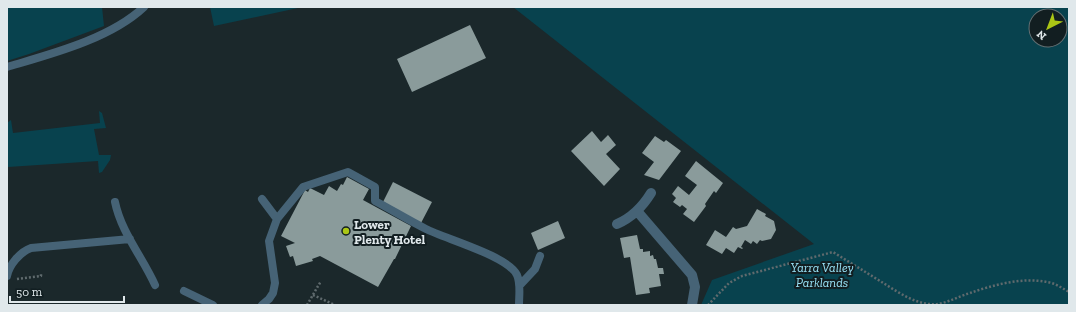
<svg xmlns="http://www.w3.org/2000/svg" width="1076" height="312" font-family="'Zilla Slab',serif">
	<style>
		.green { fill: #08424e; fill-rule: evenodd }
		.building { fill: #8a9b9b }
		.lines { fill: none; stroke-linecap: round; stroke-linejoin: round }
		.path { stroke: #5f6a6d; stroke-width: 2.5; stroke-dasharray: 2 2; stroke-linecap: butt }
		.service { stroke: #466376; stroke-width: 8 }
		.minor { stroke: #466376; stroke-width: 10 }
		.poi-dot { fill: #abc615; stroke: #121e21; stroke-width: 1.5 }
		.labels { text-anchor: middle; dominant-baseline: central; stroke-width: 4; stroke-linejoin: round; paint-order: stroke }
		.poi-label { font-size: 13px; font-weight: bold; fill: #e0e8eb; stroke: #121e21; text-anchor: start }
		.park-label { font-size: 13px; font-style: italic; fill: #97e1f5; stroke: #121e21 }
	</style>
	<rect width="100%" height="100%" fill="#1b282b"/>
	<!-- green -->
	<path class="green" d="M7,7h95l2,19 -75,28 -22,7z
		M210,7h88v1l-84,18z
		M513,7h556v298h-368l11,-25 102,-36zM1036,16h24v24h-24z
		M99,111l3,2 4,15 -12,1 5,26h12l-1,5 -8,12 -3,1 -1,-12 -90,6 -1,-44 4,-3 2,13 87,-10z"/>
	<!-- building -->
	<path class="building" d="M470,25l16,33 -74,34 -15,-33z
		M592,131l9,11 7,-7 8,10 -10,9 14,15 -16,17 -33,-35z
		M655,136l9,6 2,-2 15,11 -22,29 -15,-5 10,-13 -12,-9z
		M696,161l27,22 -7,10 -2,-2 -9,13 1,2 -12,16 -11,-8 4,-5 -5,-4 -2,2 -7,-5 3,-4 -4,-4 6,-8 11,9 8,-10 -12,-9z
		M347,177l22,12 -6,11 48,26 -16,33h-1l-16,28 -58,-31 -8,3 1,2 -17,5 -3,-10 -3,1 -4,-11 9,-3 -14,-7 24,-46 3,2 2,-4 14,7 5,-9 8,5 4,-7 2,1z
		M393,182l39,20 -11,21 -38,-21z
		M757,209l9,5 -1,2 9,5 2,9 -5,9 -9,2 -2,-1 -3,4 -4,-3 -2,3 -6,-4 -4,7 2,1 -1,1 -4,-2 -4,6 -8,-5 -4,6 -16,-9 9,-15 11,7 7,-10 3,2 11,-3z
		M558,221l7,17 -27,12 -7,-17z
		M637,235l3,14h3v3l7,-1v5l3,-1 1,4h2l2,9h5l1,6h-5l2,12 -12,2 1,5 -14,2 -6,-38 -6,1 -4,-20z"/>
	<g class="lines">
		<!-- path -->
		<path class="path" d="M17,279l24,-3v-3
			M313,295l22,10
			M307,305l14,-24
			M708,305l21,-22 13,-7 91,-24c16,10 31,19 47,29 15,9 31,21 49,23 14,2 27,-7 41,-11 23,-8 52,-16 77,-11 8,1 15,6 22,10"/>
		<!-- service -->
		<path class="service" d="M7,67c44,-13 103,-28 137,-60
			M115,202c6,30 28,56 40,83
			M277,219l26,-32 45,-15 27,15v14c17,9 33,19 51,28 20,10 82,27 91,46 4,9 2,20 2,30
			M7,276c2,-11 13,-24 24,-28l99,-9
			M520,285l15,-16 5,-13
			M184,291l29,14
			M262,305l7,-6 4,-6 2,-10 -6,-42 8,-22 -15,-20"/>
		<!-- minor -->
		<path class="minor" d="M637,211l55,64 3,12 -3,18
			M617,224c14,-6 26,-18 34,-31"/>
	</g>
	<!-- markers -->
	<circle class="poi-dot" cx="346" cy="231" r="4"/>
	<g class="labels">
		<!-- poi labels -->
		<g class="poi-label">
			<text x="354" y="224">Lower<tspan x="354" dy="15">Plenty Hotel</tspan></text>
		</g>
		<!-- park labels -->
		<g class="park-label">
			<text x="822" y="267">Yarra Valley<tspan x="822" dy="15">Parklands</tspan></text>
		</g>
	</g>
	<!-- border -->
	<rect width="1076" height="312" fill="none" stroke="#e0e8eb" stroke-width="16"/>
	<!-- north arrow -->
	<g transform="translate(1048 28) rotate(222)"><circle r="19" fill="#121e21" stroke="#646f72"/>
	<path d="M0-3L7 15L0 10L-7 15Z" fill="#abc615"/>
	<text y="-6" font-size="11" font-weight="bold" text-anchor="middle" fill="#e0e8eb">N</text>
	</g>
	<!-- scale -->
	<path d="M10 296v6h114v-6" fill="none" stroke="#e0e8eb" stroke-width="2"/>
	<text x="16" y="296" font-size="12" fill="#e0e8eb" stroke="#121e21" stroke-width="3" paint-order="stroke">50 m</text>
</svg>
